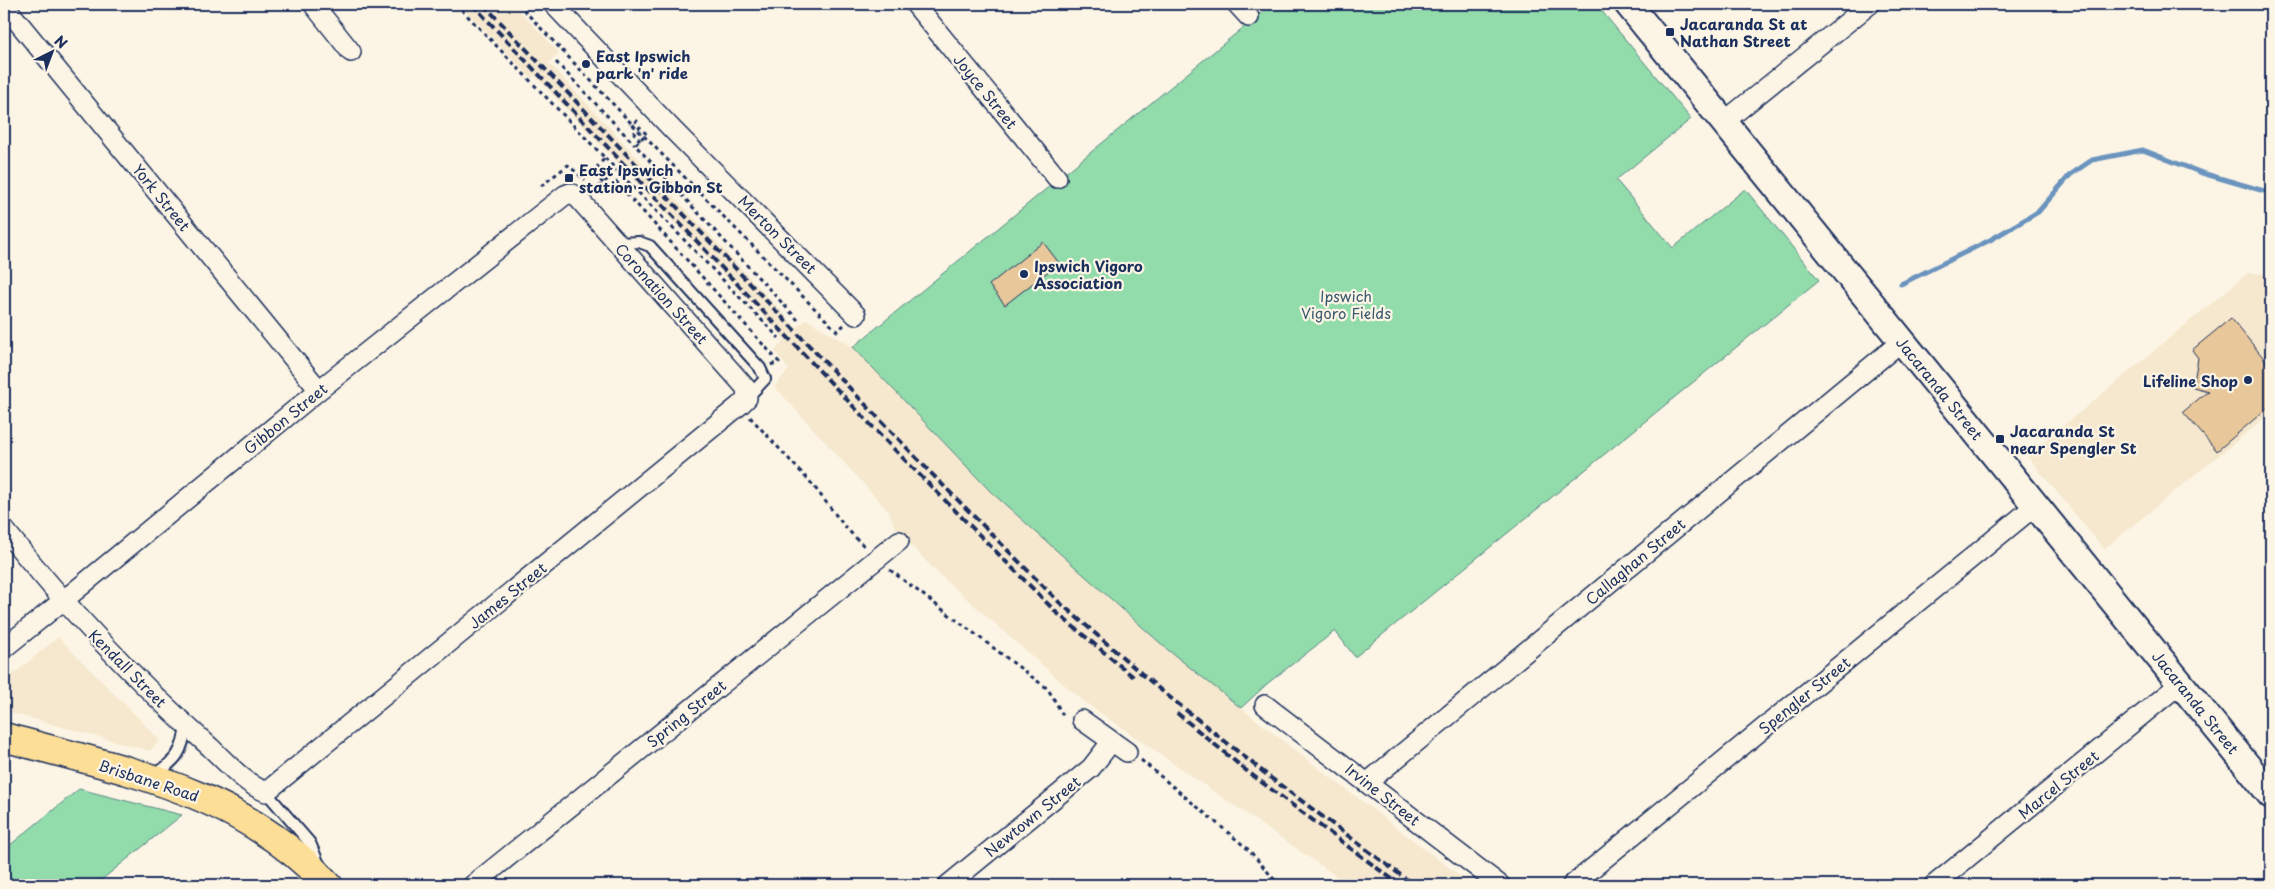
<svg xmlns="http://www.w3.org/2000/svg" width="2275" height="889" font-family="'Playpen Sans',sans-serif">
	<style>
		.built { fill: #f6e8ce }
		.green { fill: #92dbab; stroke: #568584 }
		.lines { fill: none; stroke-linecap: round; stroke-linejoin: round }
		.stream { stroke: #6a93be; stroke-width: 5 }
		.building { fill: #e8c89a; stroke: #1b2f5e }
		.lane-casing { stroke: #1b2f5e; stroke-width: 14 }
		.street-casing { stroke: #1b2f5e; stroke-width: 22 }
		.secondary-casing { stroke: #1b2f5e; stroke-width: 30 }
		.primary-casing { stroke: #1b2f5e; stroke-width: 31 }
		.path { stroke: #1b2f5e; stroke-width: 3; stroke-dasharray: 4 4; stroke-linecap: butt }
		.lane { stroke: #fcf5e5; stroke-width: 10 }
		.street { stroke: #fcf5e5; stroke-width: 19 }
		.secondary { stroke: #fcf5e5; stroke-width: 26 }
		.primary { stroke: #fdde96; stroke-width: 28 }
		.rail { stroke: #1b2f5e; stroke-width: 4; stroke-dasharray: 8 4; stroke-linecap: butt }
		.path-bridge { stroke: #1b2f5e; stroke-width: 3; stroke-dasharray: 4 4; stroke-linecap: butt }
		.poi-dot { fill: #1b2f5e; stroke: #fcf5e5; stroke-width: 2 }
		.labels { text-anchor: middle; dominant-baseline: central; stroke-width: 4.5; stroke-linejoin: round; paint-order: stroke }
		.poi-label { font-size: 15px; font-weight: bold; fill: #1b2f5e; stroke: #fcf5e5; text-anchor: start }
		.street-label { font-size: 15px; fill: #1b2f5e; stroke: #fcf5e5 }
		.park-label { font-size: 15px; fill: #395a71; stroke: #fcf5e5 }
	</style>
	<rect width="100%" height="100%" fill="#fcf5e5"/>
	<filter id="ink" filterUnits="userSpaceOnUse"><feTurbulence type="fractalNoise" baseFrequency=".02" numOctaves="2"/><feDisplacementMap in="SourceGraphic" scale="10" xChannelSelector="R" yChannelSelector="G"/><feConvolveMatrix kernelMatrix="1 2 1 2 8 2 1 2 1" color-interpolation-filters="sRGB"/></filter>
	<g filter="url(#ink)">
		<!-- built -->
		<path class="built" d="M459,4h54l46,49 -10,10 248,265 9,-9 47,28 137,144 178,159 124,98 180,137h-123l-266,-184 -150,-132 -38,-42 -6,-15 -115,-126 15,-16 -14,-19 10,-12 -251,-264 -3,3z
			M2248,273l23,1v139l-167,136 -77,-93z
			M58,637l102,103 -10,11 -146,-40v-29z"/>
		<!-- green -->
		<path class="green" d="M1272,4h324l95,115 -75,61 57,68 72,-59 74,91 -464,377 -20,-26 -67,52 -27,25 -73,-58 -178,-159 -137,-144z
			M79,789l103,26 -87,70h-91v-35z"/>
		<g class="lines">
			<!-- stream -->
			<path class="stream" d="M1901,284l89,-44 48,-28 32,-37 22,-15 51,-10 59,23 69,20"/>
		</g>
		<!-- building -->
		<path class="building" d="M1043,242l16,21 -54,42 -16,-20z
			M2231,318l40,49v38l-54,46 -34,-39 25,-21 -15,-4 5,-29 -6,-8z"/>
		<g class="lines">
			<!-- lane casing -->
			<g class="lane-casing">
				<path id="lane" d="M618,243l21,-1 11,4 110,122 5,11 -18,19
					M154,776c22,-16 29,-23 32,-51
					M266,792l44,51 10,24"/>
			</g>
			<!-- street casing -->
			<g class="street-casing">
				<path id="street" d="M313,4l38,48
					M553,4l120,126 183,185
					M915,4l142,174
					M1237,4l12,13
					M4,5l315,385
					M1725,121l145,-117
					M4,529c62,78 131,151 206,218 16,15 35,37 56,45l474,-387 7,-7 -1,-10 -170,-192 -6,-3 -5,2 -246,195 -244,201 -71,57
					M1265,705l235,180
					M1082,720l45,32
					M1368,782l534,-441
					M473,885l426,-344
					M948,885l143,-117 21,-27
					M1572,885l464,-380
					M1934,885l247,-202"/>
			</g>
			<!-- secondary casing -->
			<g class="secondary-casing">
				<path id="secondary" d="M1628,4l643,791"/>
			</g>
			<!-- primary casing -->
			<g class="primary-casing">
				<path id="primary" d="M4,737c121,34 234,52 324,148"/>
			</g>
			<!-- path -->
			<path class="path" d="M456,4l149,154 -8,9
				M518,4l114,120
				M556,62l79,83
				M638,120l-6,4 205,207 7,-6
				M644,136l-9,9 163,175
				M605,158l174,180
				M603,183l-11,-12 5,-4 8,8
				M541,186l27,-21 17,15
				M593,187l3,3 15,-14 168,186 -9,3
				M750,417l62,67 34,44 19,19
				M890,570l158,119 16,28
				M1141,760l108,90 30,35"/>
			<!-- lane -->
			<use href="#lane" class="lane"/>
			<!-- street -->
			<use href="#street" class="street"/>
			<!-- secondary -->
			<use href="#secondary" class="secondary"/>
			<!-- primary -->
			<use href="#primary" class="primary"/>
			<!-- rail -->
			<path class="rail" d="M472,4l416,439 169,170 79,66
				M483,4l444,465 132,133 98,85 114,91 143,107
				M1177,713l71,59 152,113"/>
			<!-- path-bridge -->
			<path class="path-bridge" d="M640,141l-6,-8 6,-6 8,9"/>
		</g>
	</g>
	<!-- markers -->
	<g class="poi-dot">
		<rect x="1665" y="27" width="10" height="10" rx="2.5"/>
		<circle cx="586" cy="64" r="5"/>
		<rect x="564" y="173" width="10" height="10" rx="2.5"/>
		<circle cx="1024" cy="274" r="5"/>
		<circle cx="2248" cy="380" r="5"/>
		<rect x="1995" y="434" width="10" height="10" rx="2.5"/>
	</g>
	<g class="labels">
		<!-- poi labels -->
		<g class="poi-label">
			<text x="1680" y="23">Jacaranda St at<tspan x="1680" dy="17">Nathan Street</tspan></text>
			<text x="596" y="55">East Ipswich<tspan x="596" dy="17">park 'n' ride</tspan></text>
			<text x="579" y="169">East Ipswich<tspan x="579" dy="17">station - Gibbon St</tspan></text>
			<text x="1034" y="265">Ipswich Vigoro<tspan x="1034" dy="17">Association</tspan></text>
			<text x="2238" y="380" text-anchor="end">Lifeline Shop</text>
			<text x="2010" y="430">Jacaranda St<tspan x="2010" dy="17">near Spengler St</tspan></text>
		</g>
		<!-- street labels -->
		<g class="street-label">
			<text transform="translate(986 91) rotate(51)">Joyce Street</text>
			<text transform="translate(162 197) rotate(51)">York Street</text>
			<text transform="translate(778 234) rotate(45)">Merton Street</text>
			<text transform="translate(662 293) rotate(48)">Coronation Street</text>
			<text transform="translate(1940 388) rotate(51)">Jacaranda Street</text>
			<text transform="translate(285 418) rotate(-39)">Gibbon Street</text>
			<text transform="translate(1635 561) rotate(-40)">Callaghan Street</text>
			<text transform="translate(507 595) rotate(-39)">James Street</text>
			<text transform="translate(128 668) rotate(45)">Kendall Street</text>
			<text transform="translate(1804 695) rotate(-39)">Spengler Street</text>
			<text transform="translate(2196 702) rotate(51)">Jacaranda Street</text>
			<text transform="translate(686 713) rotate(-39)">Spring Street</text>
			<text transform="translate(149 780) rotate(18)">Brisbane Road</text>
			<text transform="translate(2058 784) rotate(-39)">Marcel Street</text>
			<text transform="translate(1383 794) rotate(38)">Irvine Street</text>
			<text transform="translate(1032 816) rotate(-39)">Newtown Street</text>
		</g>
		<!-- park labels -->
		<g class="park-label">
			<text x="1346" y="295">Ipswich<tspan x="1346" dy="17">Vigoro Fields</tspan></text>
		</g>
	</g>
	<!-- margin -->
	<rect width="2275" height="889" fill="none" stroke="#fcf5e5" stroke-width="20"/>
	<rect x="10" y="10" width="2255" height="869" fill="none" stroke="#1b2f5e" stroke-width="2" filter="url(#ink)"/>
	<!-- north arrow -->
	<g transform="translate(52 52) rotate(42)" stroke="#fcf5e5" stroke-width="4" paint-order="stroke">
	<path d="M0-4L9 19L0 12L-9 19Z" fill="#1b2f5e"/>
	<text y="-8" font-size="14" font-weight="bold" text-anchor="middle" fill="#1b2f5e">N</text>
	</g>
</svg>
